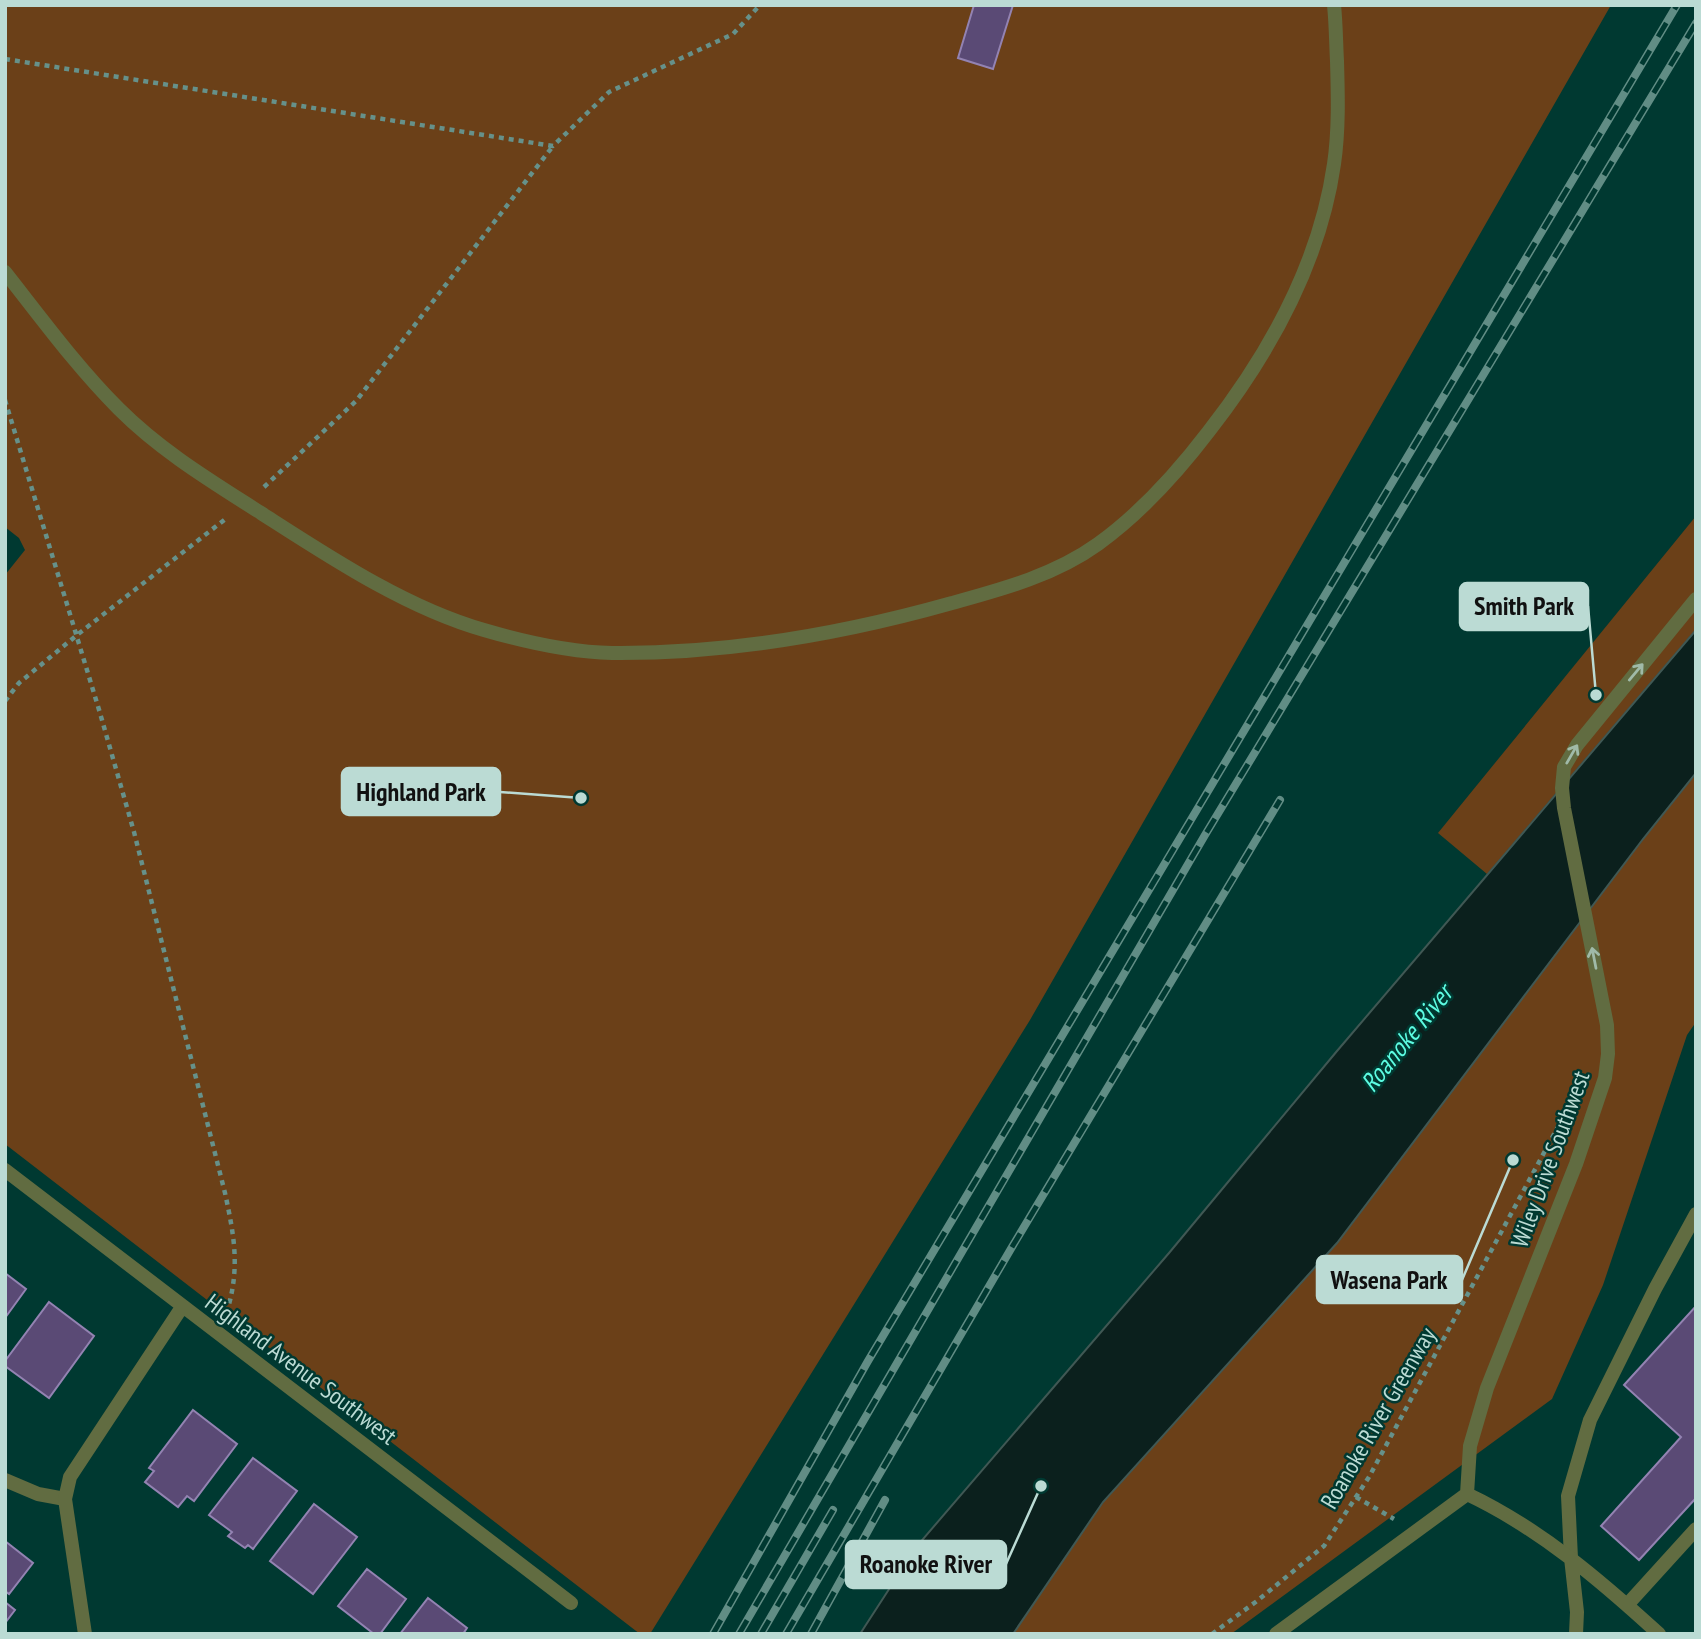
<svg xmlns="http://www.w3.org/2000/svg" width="1701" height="1639" font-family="'PT Sans Narrow',sans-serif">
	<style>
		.green { fill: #6b4018 }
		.water { fill: #0b201d; stroke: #405854; stroke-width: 2 }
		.building { fill: #5a4a75; stroke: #9383b2; stroke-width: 2 }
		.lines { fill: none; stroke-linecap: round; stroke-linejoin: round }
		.path { stroke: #66918a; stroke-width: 4.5; stroke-dasharray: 5 5; stroke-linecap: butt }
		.service { stroke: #616c41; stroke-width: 14 }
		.minor { stroke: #616c41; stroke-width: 14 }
		.rail-casing { stroke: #618d85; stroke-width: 8 }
		.rail { stroke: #003931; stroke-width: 5; stroke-dasharray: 16; stroke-linecap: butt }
		.oneway { stroke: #a0baa8 }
		.labels { text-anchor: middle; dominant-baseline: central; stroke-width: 5; stroke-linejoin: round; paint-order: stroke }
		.street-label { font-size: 24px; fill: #bbdbd4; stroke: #003931 }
		.water-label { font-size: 26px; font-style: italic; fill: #5cfbe1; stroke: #003931 }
		.leader { fill: none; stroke: #bbdbd4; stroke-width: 2.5 }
		.callout-dot { fill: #bbdbd4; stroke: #003931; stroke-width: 2.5 }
		.callout { fill: #bbdbd4; stroke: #bbdbd4; stroke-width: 2.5 }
		.callout-label { font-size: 26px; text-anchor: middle; font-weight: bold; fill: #111 }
	</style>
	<rect width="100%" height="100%" fill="#003931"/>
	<!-- green -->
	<path class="green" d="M5,5h1606l-581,1015 -380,614h-10l-635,-490v-569l20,-25 -6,-12 -14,-11z
		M1696,516v113l-209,245 -49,-41z
		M1696,774v248l-9,13 -84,250 -51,114 -321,235h-218l90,-132z"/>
	<!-- water -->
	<path class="water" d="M1696,630v143l-53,66 -306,404 -234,259 -90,132h-153l57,-88 252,-293 168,-202z"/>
	<!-- building -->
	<path class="building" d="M974,5h39l-20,64 -35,-11z
		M5,1273l21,16 -21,29z
		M49,1302l45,34 -45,62 -44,-32v-5z
		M1696,1306v192l-57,62 -38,-34 80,-89 -57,-52z
		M193,1410l44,34 -43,57 -7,-5 -9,11 -33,-25 9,-11 -5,-3z
		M253,1458l44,33 -44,58 -5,-4 -3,3 -17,-12 4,-4 -23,-17z
		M314,1504l43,33 -44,57 -43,-33z
		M5,1541l28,22 -24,31 -4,-3z
		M367,1569l39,30 -26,35h-6l-36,-28z
		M428,1598l39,30 -4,6h-63z
		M5,1602l10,8 -10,13z"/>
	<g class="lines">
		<!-- path -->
		<path class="path" d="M5,59l548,87 56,-54 124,-58 27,-29
			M5,400l95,313 34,119 91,361c9,42 15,73 3,115
			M264,487l92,-86 197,-255
			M5,701l14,-18 58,-48 151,-118
			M1356,1497l38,22
			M1212,1634l45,-33 67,-55 45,-69 197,-365"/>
		<!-- service -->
		<path class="service" d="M5,272c37,47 72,95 114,137 42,42 92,72 142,104 67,43 145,95 223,117 41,12 85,22 128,23 115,1 230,-19 340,-50 51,-14 103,-28 146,-59 43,-31 79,-71 111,-113 60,-77 111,-169 125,-267 5,-34 4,-69 3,-103 -1,-18 -1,-37 -3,-56
			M5,1480l33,14 27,5
			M1571,1558l-3,-62 22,-76 65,-131 41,-75"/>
		<!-- minor -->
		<path class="minor" d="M5,1170l566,433
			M1467,1494c72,34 133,86 192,140
			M1571,1558l6,54 -1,22
			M1627,1605l69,-76
			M85,1634l-20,-135 5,-22 112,-170
			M1276,1634l191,-140 3,-48 17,-58 89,-224 29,-86 3,-24 -1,-29 -43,-217 -2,-20 2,-21 13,-22 119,-146"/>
		<!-- rail casing -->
		<g class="rail-casing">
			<path id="rail" d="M713,1634l155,-273 809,-1356
				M739,1634l466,-799 491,-812
				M761,1634l72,-124
				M786,1634l226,-387 268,-447
				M811,1634l74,-134"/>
		</g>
		<!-- rail -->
		<use href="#rail" class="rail"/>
	</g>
	<!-- one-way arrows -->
	<defs><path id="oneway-shaft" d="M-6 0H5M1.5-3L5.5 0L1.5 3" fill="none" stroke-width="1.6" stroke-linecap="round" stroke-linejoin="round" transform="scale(1.75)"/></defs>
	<g class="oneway">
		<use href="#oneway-shaft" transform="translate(1636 672) rotate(-50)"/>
		<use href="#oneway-shaft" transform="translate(1572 754) rotate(-60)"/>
		<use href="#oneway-shaft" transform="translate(1594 958) rotate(-101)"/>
	</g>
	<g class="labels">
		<!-- street labels -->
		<g class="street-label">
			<text transform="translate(1550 1159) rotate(-70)">Wiley Drive Southwest</text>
			<text transform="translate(301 1369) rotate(37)">Highland Avenue Southwest</text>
			<text transform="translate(1378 1418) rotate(-60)">Roanoke River Greenway</text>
		</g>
		<!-- water labels -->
		<g class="water-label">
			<text transform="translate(1406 1038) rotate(-51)">Roanoke River</text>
		</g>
	</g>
	<!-- callouts -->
	<path class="leader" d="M1596 695L1588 606M581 798L500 792M1513 1160L1462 1280M1041 1486L1006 1564"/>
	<g class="callout-dot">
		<circle cx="1596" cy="695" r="7"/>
		<circle cx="581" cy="798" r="7"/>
		<circle cx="1513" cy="1160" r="7"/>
		<circle cx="1041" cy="1486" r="7"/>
	</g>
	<g class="callout">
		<rect x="1460" y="583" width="128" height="47" rx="7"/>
		<rect x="342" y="768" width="158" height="47" rx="7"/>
		<rect x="1317" y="1256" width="145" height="47" rx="7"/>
		<rect x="846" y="1541" width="160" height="47" rx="7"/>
	</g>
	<g class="callout-label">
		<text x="1524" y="615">Smith Park</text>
		<text x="421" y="801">Highland Park</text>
		<text x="1389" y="1289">Wasena Park</text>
		<text x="926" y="1573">Roanoke River</text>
	</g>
	<!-- border -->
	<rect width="1701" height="1639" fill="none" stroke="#bbdbd4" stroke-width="14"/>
</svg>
